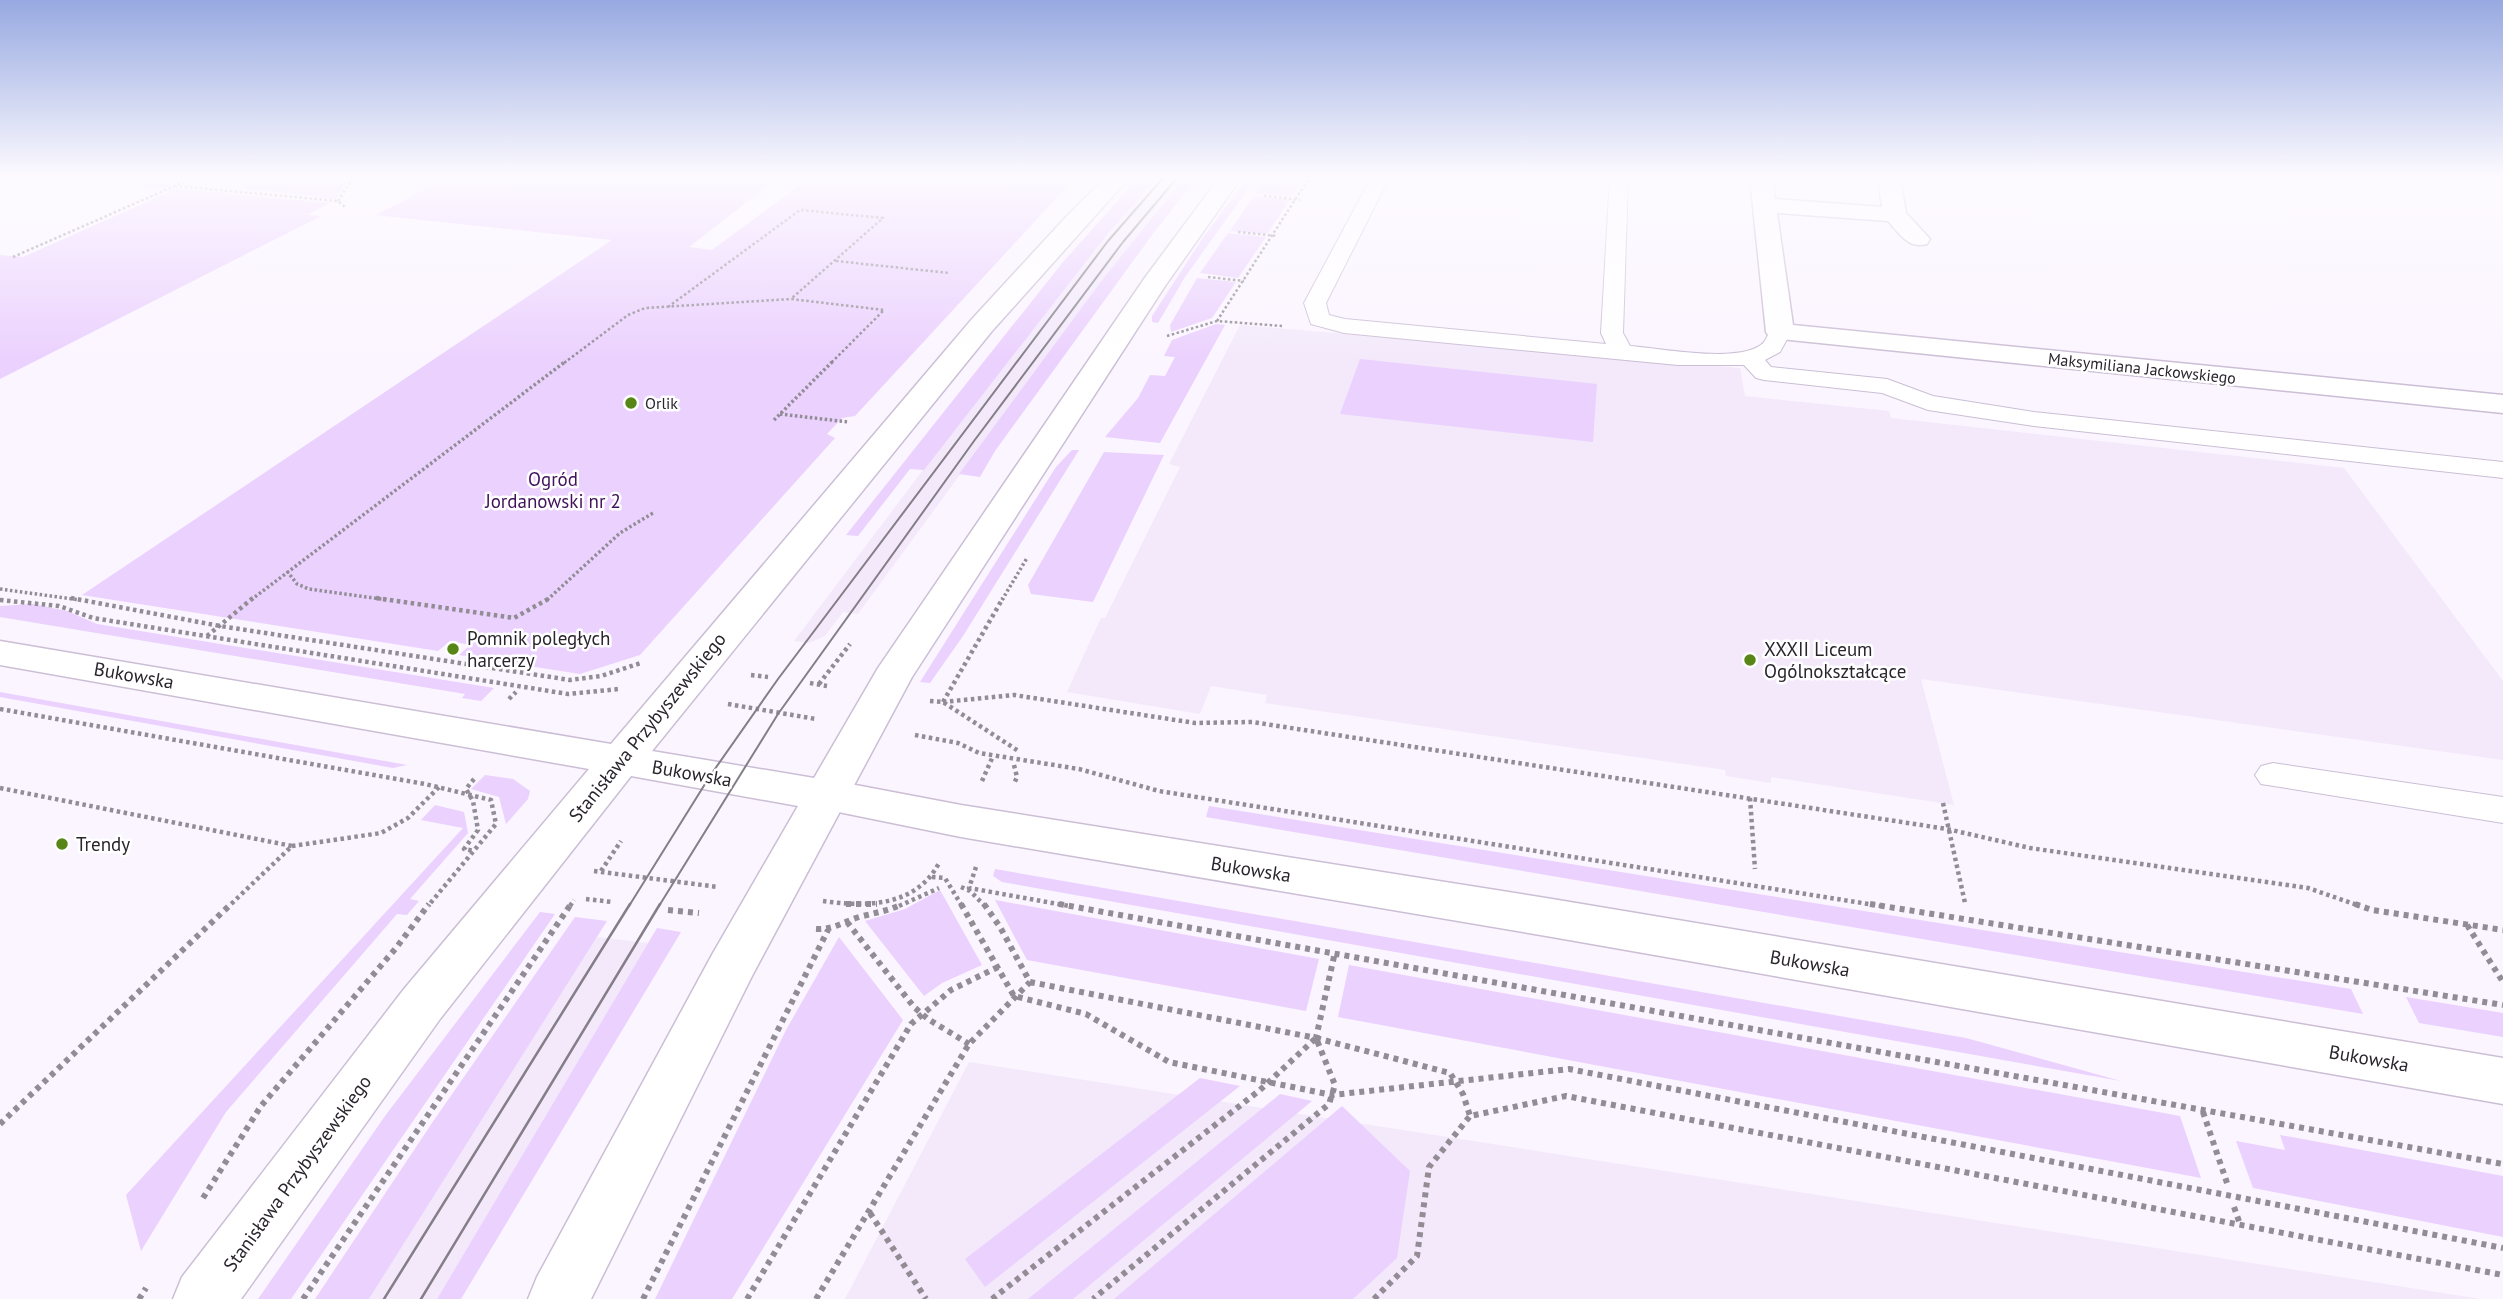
<svg xmlns="http://www.w3.org/2000/svg" width="2503" height="1299" font-family="'PT Sans',sans-serif">
	<style>
		.built { fill: #f3e9fb }
		.green { fill: #ebd1fe }
		.lines { fill: none; stroke-linecap: round; stroke-linejoin: round }
		.service-casing { stroke: #cbbed5; stroke-width: 2 }
		.minor-casing { stroke: #cbbed5; stroke-width: 3 }
		.tertiary-casing { stroke: #cbbed5; stroke-width: 3 }
		.secondary-casing { stroke: #cbbed5; stroke-width: 3 }
		.path-far3 { stroke: #928c95; stroke-width: 2.5; stroke-dasharray: 2.5 2.5; stroke-linecap: butt }
		.path-far2 { stroke: #928c95; stroke-width: 3.5; stroke-dasharray: 2.5 2.5; stroke-linecap: butt }
		.path-far1 { stroke: #928c95; stroke-width: 4.5; stroke-dasharray: 3.5 3.5; stroke-linecap: butt }
		.path { stroke: #928c95; stroke-width: 6; stroke-dasharray: 5 5; stroke-linecap: butt }
		.service { fill: #fff; fill-rule: evenodd }
		.minor { fill: #fff; fill-rule: evenodd }
		.tertiary { fill: #fff; fill-rule: evenodd }
		.secondary { fill: #fff; fill-rule: evenodd }
		.tram-far1 { stroke: #837e87; stroke-width: 2 }
		.tram { stroke: #837e87; stroke-width: 2.5 }
		.poi-dot { fill: #578617; stroke: #fff; stroke-width: 2.5 }
		.labels { text-anchor: middle; dominant-baseline: central; stroke-width: 5; stroke-linejoin: round; paint-order: stroke }
		.far-street-label { font-size: 16px; fill: #2a252d; stroke: #fff }
		.far-poi-label { font-size: 16px; fill: #2a252d; stroke: #fff; text-anchor: start }
		.park-label { font-size: 19px; fill: #42125b; stroke: #fff }
		.poi-label { font-size: 19px; fill: #2a252d; stroke: #fff; text-anchor: start }
		.street-label { font-size: 19px; fill: #2a252d; stroke: #fff }
	</style>
	<rect width="100%" height="100%" fill="#fbf5ff"/>
	<!-- built -->
	<path class="built" d="M1157,178h27l-82,102 -244,334 -15,-2 -18,24 -16,7 -15,-2 172,-228 143,-181z
		M1240,325l500,43 5,28 144,15 2,7 453,50 159,213v79l-582,-81 33,126 -183,-28v6l-45,-7 -1,-6 -460,-67 2,-8 -56,-9 -11,28 -133,-22 24,-53 10,-21h4l75,-151 -11,-3z
		M597,937l51,6 -211,356h-68z
		M969,1062l1512,237h-1636z"/>
	<!-- green -->
	<path class="green" d="M119,178l63,2 -17,8 -56,-6z
		M263,178h86l-13,21 -89,-10 -3,-2z
		M447,178h331l-89,69 23,3 97,-72h266l-220,238 -13,2 -15,16 8,4 -195,217 -60,19 -121,-19 11,-10 -20,-4 -12,10 -356,-56 530,-355 -236,-25z
		M1138,178h19l-48,54 -185,238 -14,-1 -52,67 -12,-1 217,-273z
		M1184,178h13l-45,57 -157,216 -15,26 -21,-3 143,-194z
		M1247,178h9l-71,99 -27,46 -6,-1v-6l50,-77z
		M1267,178h37l-13,19 -36,-3z
		M176,189l154,14 -23,12 14,1 -321,163v-124l23,2z
		M1253,196l37,4 -23,34 -37,-3z
		M1228,233l38,4 -28,41 -38,-5z
		M1197,278l39,4 -24,36 -41,14 -1,-7z
		M1216,324l9,1 -65,118 -55,-6 33,-39 12,-23 15,1 10,-19 -11,-1 8,-16z
		M1360,359l237,25 -4,58 -253,-28z
		M1072,450h7l-116,186 -33,47 -10,-1 136,-215z
		M1104,452l60,3 -71,147 -62,-8 -3,-9z
		M32,604l35,7 30,13 397,64 -13,13 -19,-3 3,-4 -465,-77v-11z
		M0,692l407,73 -14,3 -393,-71z
		M485,775l28,4 17,12 -2,8 -22,25 -7,-27 -28,-8z
		M435,805l29,7 4,21 -58,66 9,2 -12,14 -10,-1 -171,198 -85,139 -15,-56 337,-367 -42,-8z
		M1209,806l1142,183 12,25 -1157,-197z
		M995,869l971,169 155,43 -1119,-199 -9,-6z
		M940,890l42,75 -40,18 -18,13 -59,-75 40,-12z
		M995,900l324,59 -13,52 -279,-51z
		M540,912l15,2 -264,385h-33l127,-183z
		M575,917l32,4 -238,378h-54l117,-176z
		M657,928l24,4 -220,367h-24z
		M839,937l64,83 -171,279h-77l131,-269z
		M1349,965l831,151 21,62 -863,-161z
		M2406,997l97,16v24l-84,-14z
		M1200,1078l40,8 -255,201 -20,-28z
		M1280,1094l32,7 -239,198h-45z
		M1342,1106l68,65 -13,87 -44,41h-239z
		M2280,1135l223,41v61l-250,-49 -17,-47 49,9z"/>
	<g class="lines">
		<!-- service casing -->
		<g class="service-casing">
			<path id="service" d="M1371,178h18l-63,125 3,12 16,4 261,25 -5,-11 9,-155h18l-5,155 7,13c29,2 114,19 134,-4 3,-4 5,-10 8,-15h16l3,5 -11,20 -15,8 6,7 116,12 46,17 101,16 469,50v16l-469,-52 -106,-16 -46,-17 -118,-13 -8,-2 -12,-13h-66l-334,-32 -33,-9 -7,-21z
				M2273,763l230,34v26l-242,-39 -6,-9 6,-9z"/>
		</g>
		<!-- minor casing -->
		<g class="minor-casing">
			<path id="minor" d="M1750,178h22l3,21 107,8 -4,-29h22l6,35 24,26 -3,5c-19,5 -27,-10 -39,-23l-111,-8 16,112 710,70v18l-733,-75 -4,-6z"/>
		</g>
		<!-- tertiary casing -->
		<g class="tertiary-casing">
			<path id="tertiary" d="M824,779l137,26 591,94 951,159v46l-951,-167 -591,-100 -152,-31 -7,-11 7,-11z"/>
		</g>
		<!-- secondary casing -->
		<g class="secondary-casing">
			<path id="secondary" d="M1105,178h24l-137,153 -340,420 162,27 64,-110 266,-389 75,-101h22l-76,108 -253,391 -160,299 -161,323h-63l9,-22 176,-324 85,-147 -167,-30 -191,243 -199,280h-68l9,-22 222,-288 185,-220 -589,-104v-24l611,103 361,-425 94,-102z"/>
		</g>
		<!-- path-far3 -->
		<path class="path-far3" d="M175,186l163,15 8,7
			M1264,196l36,4
			M338,201l15,-23
			M1238,232l39,4
			M13,257l173,-76
			M836,261l113,12
			M1208,277l36,4
			M668,307l132,-97 83,8 -91,80
			M1217,321l92,-143
			M1167,336l50,-15 65,5
			M564,363l64,-48 17,-7 146,-9 93,11 -53,53"/>
		<!-- path-far2 -->
		<path class="path-far2" d="M780,414l68,8
			M774,420l59,-59
			M287,571l10,13 12,5 79,11
			M0,589l80,11
			M0,600h3
			M251,600l315,-239
			M547,600l73,-67 33,-20
			M1002,600l25,-42"/>
		<!-- path-far1 -->
		<path class="path-far1" d="M71,598l149,28 350,54 31,-4 40,-13
			M376,598l138,20 36,-20
			M0,600l59,6 34,12 475,76 51,-5
			M207,636l46,-38
			M751,675l17,2
			M810,683l17,3
			M819,684l31,-40
			M509,699l7,-7
			M930,701l13,1 77,50
			M943,702l71,-7 181,28 57,-1 695,107 83,19 278,40 52,18
			M943,702l60,-104
			M728,704l88,15
			M0,709l425,75 66,16 5,24 -68,82
			M915,735l43,8 21,10 100,16 80,22 722,115
			M1014,765l3,12 -3,7
			M474,779l-8,10 7,12 5,29 -14,19 11,2
			M982,781l11,-25
			M0,788l292,58 -63,60
			M1750,798l5,71
			M1943,803l22,100
			M292,846l89,-13 27,-15 31,-31
			M976,867l-7,21 100,18
			M594,871l124,16
			M601,871l20,-30
			M932,877l13,1 17,28
			M961,887l9,4 15,15
			M586,899l26,3
			M823,901c43,6 93,6 116,-38
			M570,906l4,-6
			M899,906l40,-18"/>
		<!-- path -->
		<path class="path" d="M846,904h31
			M961,904l53,92 72,18 83,48 163,33 237,-26 934,179
			M1059,904l1444,260
			M1870,904l633,101
			M2355,904l17,6 131,20
			M668,910l31,3
			M847,922l67,85 14,12 41,25
			M2467,925l36,57
			M816,929c17,1 27,-7 43,-12 15,-4 29,-6 43,-13
			M1030,982l286,56 19,-86
			M1316,1038l134,35 13,21 7,22 96,-20 937,179
			M2203,1112l24,71
			M0,1124l231,-220
			M203,1198l58,-92 135,-158 33,-44
			M2234,1207l6,17
			M870,1213l56,86
			M139,1299l7,-11
			M303,1299l268,-395
			M643,1299l185,-369
			M747,1299l164,-275 40,-34 47,-23
			M816,1299l153,-255 61,-62 -30,-55 -16,-23
			M992,1299l268,-209 56,-52 19,47 -6,19 -236,195
			M1374,1299l43,-43 12,-89 41,-51"/>
		<!-- service -->
		<use href="#service" class="service"/>
		<!-- minor -->
		<use href="#minor" class="minor"/>
		<!-- tertiary -->
		<use href="#tertiary" class="tertiary"/>
		<!-- secondary -->
		<use href="#secondary" class="secondary"/>
		<!-- tram-far1 -->
		<path class="tram-far1" d="M629,906l81,-130 68,-97 330,-438 55,-63
			M659,906l119,-192 196,-273 149,-199 54,-64"/>
		<!-- tram -->
		<path class="tram" d="M384,1299l246,-395
			M421,1299l239,-395"/>
	</g>
	<!-- sky -->
	<linearGradient id="sky" x2="0" y2="1"><stop stop-color="#97a9e1"/><stop offset="0.49" stop-color="#fdfaff"/><stop offset="1" stop-color="#fdfaff" stop-opacity="0"/></linearGradient>
	<rect width="2503" height="360" fill="url(#sky)"/>
	<!-- markers -->
	<g class="poi-dot">
		<circle cx="631" cy="403" r="7"/>
		<circle cx="453" cy="649" r="7"/>
		<circle cx="1750" cy="660" r="7"/>
		<circle cx="62" cy="844" r="7"/>
	</g>
	<g class="labels">
		<!-- far-street labels -->
		<g class="far-street-label">
			<text transform="translate(2142 368) rotate(6)">Maksymiliana Jackowskiego</text>
		</g>
		<!-- far-poi labels -->
		<g class="far-poi-label">
			<text x="645" y="403">Orlik</text>
		</g>
		<!-- park labels -->
		<g class="park-label">
			<text x="553" y="479">Ogród<tspan x="553" dy="22">Jordanowski nr 2</tspan></text>
		</g>
		<!-- poi labels -->
		<g class="poi-label">
			<text x="467" y="638">Pomnik poległych<tspan x="467" dy="22">harcerzy</tspan></text>
			<text x="1764" y="649">XXXII Liceum<tspan x="1764" dy="22">Ogólnokształcące</tspan></text>
			<text x="76" y="844">Trendy</text>
		</g>
		<!-- street labels -->
		<g class="street-label">
			<text transform="translate(134 675) rotate(10)">Bukowska</text>
			<text transform="translate(647 727) rotate(-51)">Stanisława Przybyszewskiego</text>
			<text transform="translate(692 773) rotate(10)">Bukowska</text>
			<text transform="translate(1251 869) rotate(9)">Bukowska</text>
			<text transform="translate(1810 963) rotate(10)">Bukowska</text>
			<text transform="translate(2369 1058) rotate(10)">Bukowska</text>
			<text transform="translate(297 1173) rotate(-54)">Stanisława Przybyszewskiego</text>
		</g>
	</g>
</svg>
